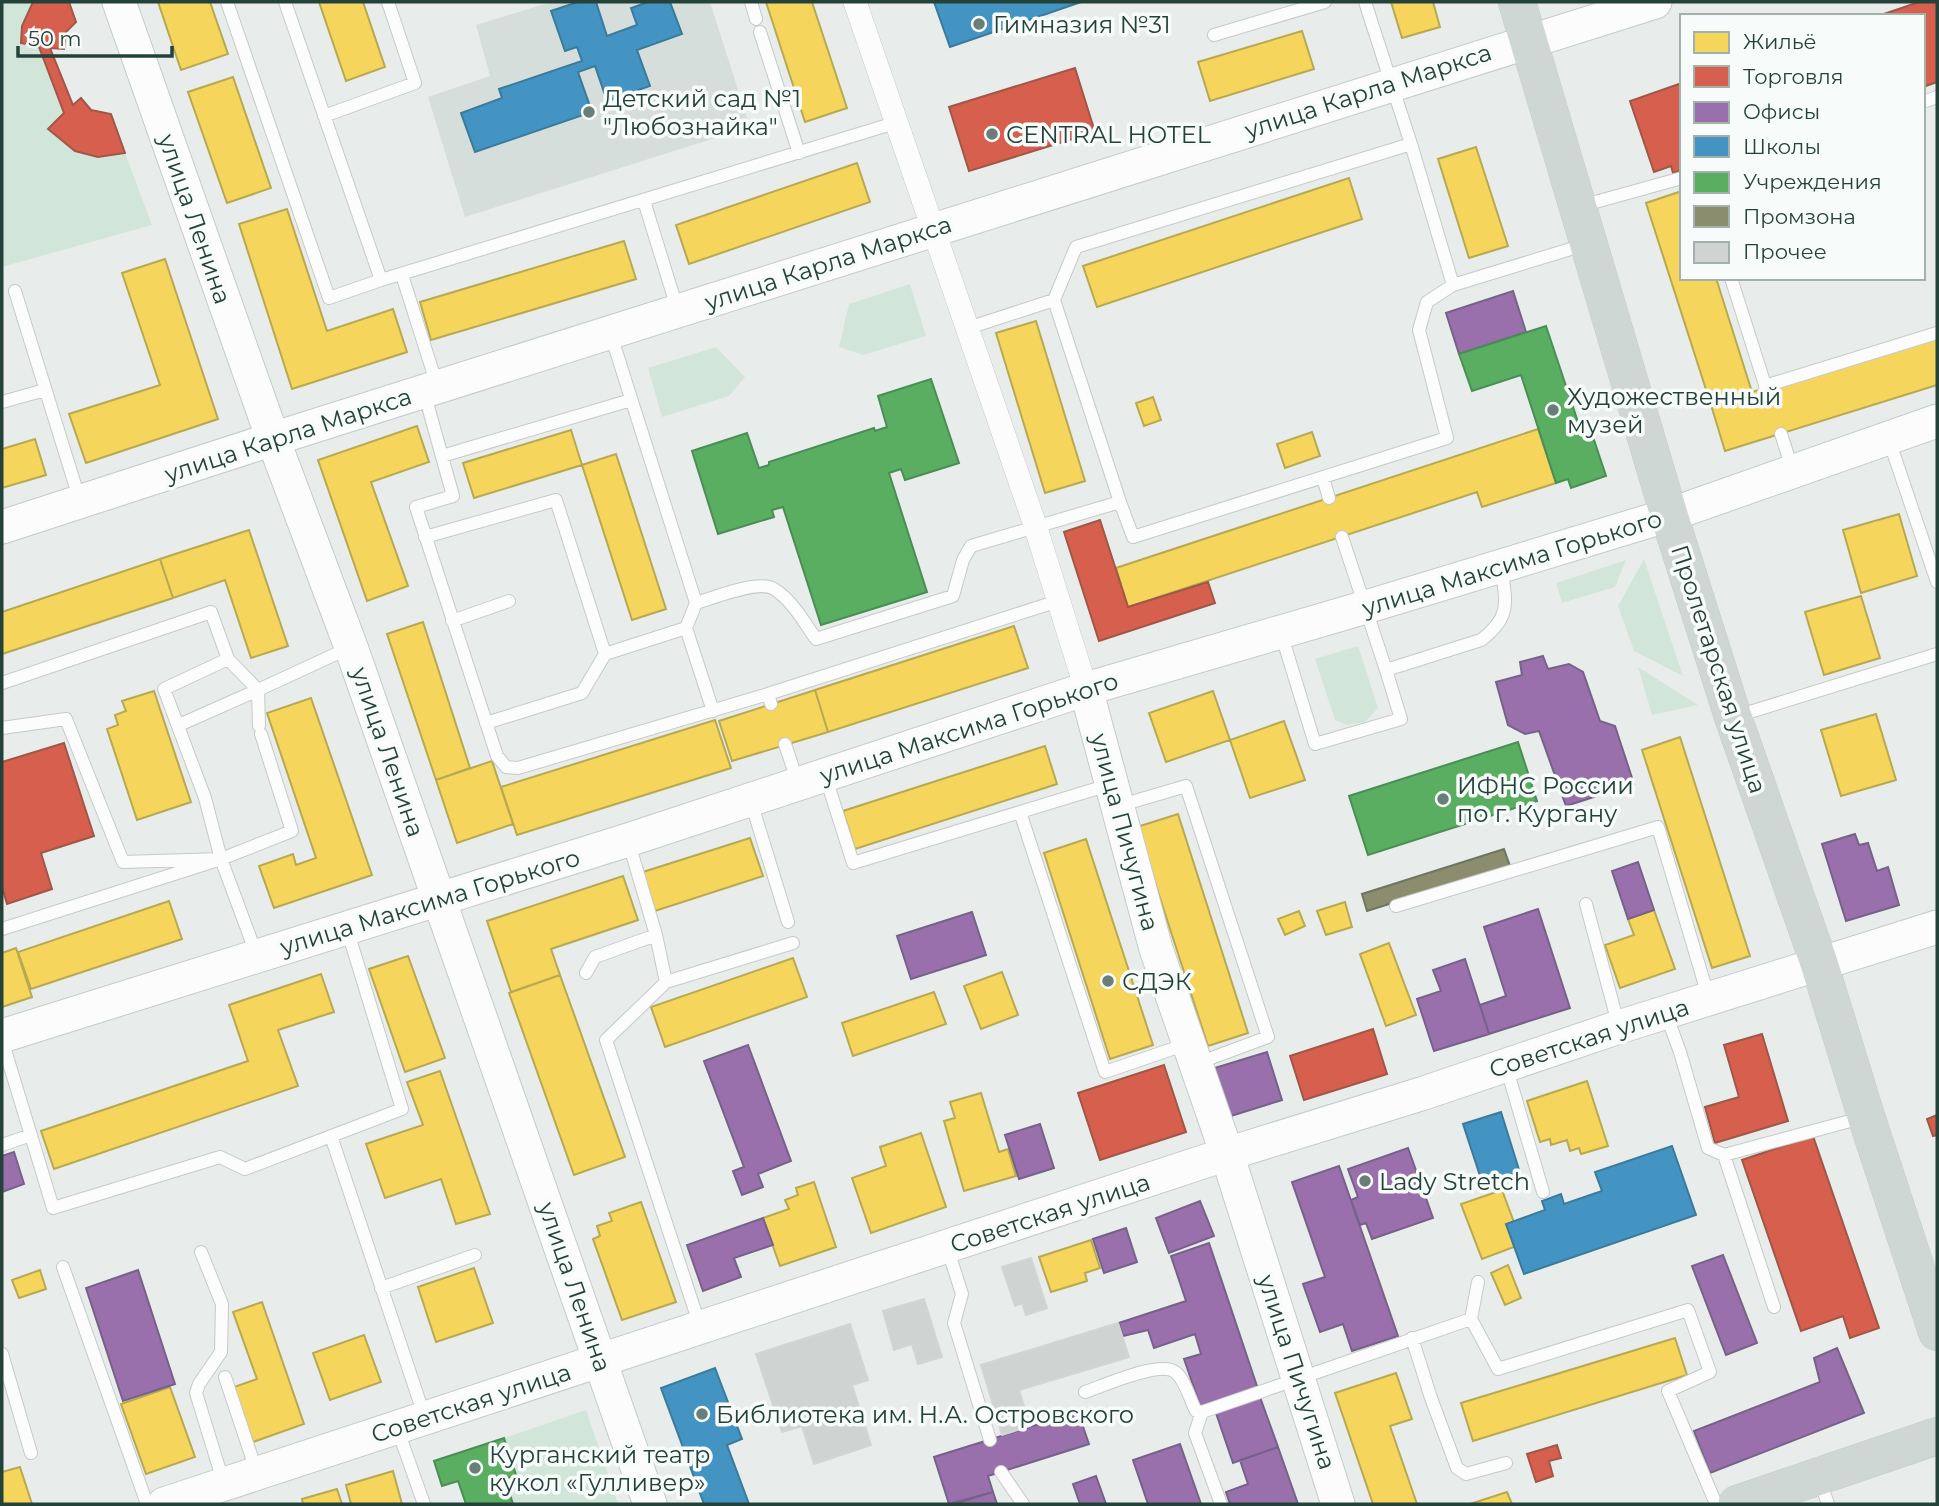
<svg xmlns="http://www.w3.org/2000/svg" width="1939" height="1506" font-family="Montserrat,sans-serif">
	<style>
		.built { fill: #d6dedb }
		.green { fill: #d1e6d8 }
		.homes { fill: #f6d55c; stroke: #b7a952; stroke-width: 2 }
		.shops { fill: #d6604d; stroke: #a15747; stroke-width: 2 }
		.offices { fill: #9970ab; stroke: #766289; stroke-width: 2 }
		.schools { fill: #4393c3; stroke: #3a7b9a; stroke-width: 2 }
		.public { fill: #5aae61; stroke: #4a8e55; stroke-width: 2 }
		.industry { fill: #8c8c6e; stroke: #6d765e; stroke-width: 2 }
		.building { fill: #cfd4d2; stroke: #d1d6d4; stroke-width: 2 }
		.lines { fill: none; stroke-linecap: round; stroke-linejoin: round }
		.lane-casing { stroke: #c5cac8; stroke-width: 14 }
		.street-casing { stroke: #c5cac8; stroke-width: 24 }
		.secondary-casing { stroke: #c3cbc8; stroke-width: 35 }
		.primary-casing { stroke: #c3ccc9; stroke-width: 38 }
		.lane { stroke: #fcfcfc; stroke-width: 12 }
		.street { stroke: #fcfcfc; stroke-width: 23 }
		.secondary { stroke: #fcfcfc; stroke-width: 33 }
		.primary { stroke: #cfd7d5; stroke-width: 37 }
		.poi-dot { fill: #697e78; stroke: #f7fbf9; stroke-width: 2.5 }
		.labels { text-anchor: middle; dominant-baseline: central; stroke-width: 7; stroke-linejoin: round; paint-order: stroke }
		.poi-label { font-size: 24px; fill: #24423a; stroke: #f7fbf9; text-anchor: start }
		.street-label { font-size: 24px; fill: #24423a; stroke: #f7fbf9 }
	</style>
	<rect width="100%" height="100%" fill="#e8edeb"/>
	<!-- built -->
	<path class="built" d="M551,2h159l40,125 -285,90 -37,-120 62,-21 -14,-51z"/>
	<!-- green -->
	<path class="green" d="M2,2h31l-11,24 -1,16 18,5 25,66 -16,16c27,27 41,30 77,24l27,72 -150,42z
		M910,284l16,52 -63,19 -24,-8 10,-43z
		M716,347l29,30 -16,19 -67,21 -14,-49z
		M1644,559l39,117 -49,-25 -16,-45z
		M1626,560l-11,27 -53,16 -6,-20z
		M1358,646l20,62 -13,14 -18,3 -12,-5 -20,-61z
		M1638,667l60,38 -46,10z
		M586,1410l32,94h-105l-8,-25 11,-4 -12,-37z"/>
	<!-- homes -->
	<path class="homes" d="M158,2h52l18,52 -47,16z
		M319,2h44l22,65 -39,14z
		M766,2h46l35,106 -42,14z
		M1391,2h42l7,25 -38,11z
		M1302,31l12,38 -104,32 -12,-39z
		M233,77l38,111 -44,15 -39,-111z
		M1476,147l32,99 -39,12 -31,-99z
		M857,163l13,39 -181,62 -13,-39z
		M1349,178l13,41 -265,88 -14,-41z
		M1682,191v87h34l36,114 -41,13 -65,-202z
		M287,209l40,122 66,-22 14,43 -115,37 -53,-165z
		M624,241l12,38 -205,61 -11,-38z
		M165,259l53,160 -132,44 -17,-49 91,-29 -38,-112z
		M1036,321l49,160 -40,12 -49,-160z
		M1937,334v51l-212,66 -14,-46z
		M1153,397l8,23 -17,6 -8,-23z
		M417,426l12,36 -58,20 37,104 -41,15 -49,-141z
		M1538,429l18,54 -74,24 -5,-15 -349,115 -12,-39z
		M571,430l11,35 -108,33 -11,-35z
		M1312,432l8,24 -35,12 -8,-24z
		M35,439l11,36 -44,13v-39z
		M616,454l50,155 -34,11 -50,-155z
		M1899,514l18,62 -56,17 -18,-63z
		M249,530l39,116 -37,12 -26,-78 -52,18 -13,-39z
		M160,559l13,39 -171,56v-42z
		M1861,596l19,62 -56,17 -19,-63z
		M423,622l47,146 -34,12 -49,-146z
		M1014,626l14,42 -200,64 -13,-42z
		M815,690l13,42 -96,29 -13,-40z
		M154,691l37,111 -54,18 -30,-91 11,-4 -3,-10 11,-4 -4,-10z
		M1213,691l17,49 -64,22 -17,-49z
		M311,698l61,177 -98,33 -15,-42 34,-12 3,11 20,-7 -49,-145z
		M1876,714l20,66 -55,16 -20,-66z
		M715,720l16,48 -214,67 -16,-48z
		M1284,721l21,59 -55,18 -20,-58z
		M1680,737l70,219 -38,12 -70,-218z
		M1045,746l12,38 -202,65 -12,-38z
		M492,761l21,63 -56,19 -21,-63z
		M1178,814l70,219 -40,13 -71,-219z
		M750,838l13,38 -108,35 -12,-39z
		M1086,839l67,206 -43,14 -66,-206z
		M623,876l15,44 -87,29 9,26 -49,17 -24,-71z
		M169,901l13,38 -151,50 -13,-37z
		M1345,902l7,25 -26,8 -9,-24z
		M1654,910l21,59 -55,19 -15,-43 29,-10 -6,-16z
		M1299,911l6,15 -20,9 -7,-16z
		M1389,943l27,72 -30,11 -26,-72z
		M16,948l16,49 -30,10v-54z
		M408,956l37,102 -40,14 -36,-103z
		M793,958l14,39 -142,50 -14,-40z
		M1002,972l16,43 -37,14 -17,-43z
		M321,974l13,38 -56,18 20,56 -244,83 -13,-38 207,-70 -19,-56z
		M560,975l65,182 -51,18 -65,-182z
		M934,992l12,32 -93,32 -11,-33z
		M440,1071l50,143 -34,10 -15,-45 -56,19 -19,-54 57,-19 -16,-43z
		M1587,1081l21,65 -27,8 -2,-6 -9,3 -3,-11 -16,5 -1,-6 -10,3 -13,-41z
		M981,1093l18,59 9,-3 8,27 -52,15 -20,-70 11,-3 -5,-16z
		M921,1133l25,74 -75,26 -19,-55 34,-12 -6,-19z
		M814,1182l22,65 -56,19 -17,-48 26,-9 -4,-9 13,-5 -2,-7z
		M1502,1190l20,54 -40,15 -21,-55z
		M641,1202l35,100 -54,18 -29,-81 7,-3 -3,-10 15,-5 -3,-8z
		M1091,1240l9,28 -15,5 2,8 -36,11 -12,-35z
		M1508,1265l13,33 -16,7 -14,-32z
		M474,1268l19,55 -57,19 -18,-55z
		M40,1270l6,19 -27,9 -7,-18z
		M262,1302l42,122 -51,18 -19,-55 23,-8 -24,-67z
		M364,1335l17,47 -51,18 -17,-47z
		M1675,1338l12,37 -214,66 -12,-38z
		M1396,1373l16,46 -22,7 27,78h-44l-38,-111z
		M170,1387l25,70 -49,17 -25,-70z
		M20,1467l12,37h-30v-32z
		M393,1471l9,33h-51l-5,-19z
		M337,1489l5,15h-39l-1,-5z
		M1507,1492l5,12h-42z"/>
	<!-- shops -->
	<path class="shops" d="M33,2h36l7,20 -10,10 -2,17 -14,-1 23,57 8,-7 10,12 20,4 14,39 -27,4 -23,-6 -27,-22 16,-16 -25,-66 -18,-4 1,-17z
		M1919,2h18v80l-14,5v-71h-45z
		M1075,68l20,64 -126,39 -20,-64z
		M1682,83v87l-9,3 -2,-7 -17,6 -24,-71z
		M1100,520l28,87 80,-25 7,21 -116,38 -35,-109z
		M64,743l30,93 -53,17 11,36 -45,15 -5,-17v-125z
		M1373,1029l14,45 -83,26 -14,-44z
		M1762,1034l26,87 -73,22 -10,-36 34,-10 -15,-52z
		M1164,1065l22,67 -86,28 -22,-67z
		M1937,1115v20l-4,1 -6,-17z
		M1813,1136l66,192 -29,10 -7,-22 -42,15 -59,-171z
		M1557,1445l4,13 -12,3 4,15 -17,6 -9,-28z"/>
	<!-- offices -->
	<path class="offices" d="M1513,291l13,41 -67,22 -13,-41z
		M1543,656l5,13 21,-5 14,8 17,49 15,5 19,58 -68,22 -27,-75 -14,3 -17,-9 -12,-43 26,-7 -2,-13z
		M1855,834l4,11 9,-2 9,28 11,-4 11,38 -53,16 -24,-77z
		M1638,862l16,48 -26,9 -16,-48z
		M1538,909l32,99 -81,26 -9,-29 26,-9 -22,-69z
		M972,912l14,43 -75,24 -14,-43z
		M1465,959l24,75 -55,17 -17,-52 24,-8 -8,-21z
		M748,1045l43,116 -33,13 5,13 -21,8 -9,-24 11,-4 -40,-106z
		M1267,1052l15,48 -51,16 -16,-48z
		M1040,1124l14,44 -35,11 -14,-44z
		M1408,1148l25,70 -61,21 -6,-16 -6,2 -9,-25 7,-3 -10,-28z
		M14,1152l10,32 -22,8v-36z
		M1339,1166l59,170 -46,15 -9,-27 -23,8 -17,-48 22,-7 -33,-95z
		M1200,1201l14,35 -45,17 -13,-35z
		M763,1218l10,27 -39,13 7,19 -38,14 -16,-46z
		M1126,1228l11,34 -33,11 -11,-34z
		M1209,1243l49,146 -57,19 -17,-49 17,-5 -6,-20 -41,14 -6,-18 -25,6 -4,-13 67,-22 -15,-45z
		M1723,1255l34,88 -31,12 -34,-89z
		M138,1270l37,114 -52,17 -37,-113z
		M1837,1348l27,65 -154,60 -16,-42 126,-49 -6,-24z
		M1260,1397l18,50 -45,16 -17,-50z
		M1078,1412l11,32 -101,32 5,16 -44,12 -15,-47z
		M1180,1444l21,60h-53l-15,-44z
		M1278,1447l20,57h-68l-4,-12 22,-8 -8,-24z
		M1096,1476l10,28h-26l-7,-20z
		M993,1492l4,12h-43z"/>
	<!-- schools -->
	<path class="schools" d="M578,2h18l11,34 30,-11 -6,-17 17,-6h22l12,32 -45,16 13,36 -43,15 -12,-35 -17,6 14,40 -117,40 -14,-39 41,-15 -3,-9 83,-28 -5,-14 -12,4 -14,-40z
		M934,2h147l-131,45z
		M1501,1112l20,64 -37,12 -21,-64z
		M1672,1146l24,69 -172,59 -18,-50 39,-14 -3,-9 19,-7 3,10 38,-13 -7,-19z
		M715,1368l27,71 -15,6 22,59h-45l-43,-116z"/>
	<!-- public -->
	<path class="public" d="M1546,326l37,111 9,-3 14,42 -35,12 -3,-9 -12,4 -35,-108 -49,16 -13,-37z
		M931,379l28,84 -54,17 -4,-11 -12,4 38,119 -106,33 -38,-118 -11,3 2,7 -56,17 -26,-83 55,-18 12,35 10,-3v-3l105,-34 1,3 12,-4 -9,-31z
		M1518,742l19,59 -169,54 -19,-59z
		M504,1438l12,37 -11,4 8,25h-47l-8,-23 -16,5 -8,-25z"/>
	<!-- industry -->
	<path class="industry" d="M1504,849l6,17 -143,45 -5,-17z"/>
	<!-- building -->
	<path class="building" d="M1031,1258l16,50 -21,7 -4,-12 -7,3 -13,-39z
		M924,1299l18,58 -24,7 -6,-20 -18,6 -11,-39z
		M1118,1323l11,34 -110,33 11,36 -28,9 -21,-70z
		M850,1324l18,56 -16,5 19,60 -57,19 -12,-38 -20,6 -26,-78z"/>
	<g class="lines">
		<!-- lane casing -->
		<g class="lane-casing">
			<path id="lane" d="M227,2l102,296 52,-18
				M285,2l96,278 517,-158
				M751,2l5,17
				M1365,2l46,142
				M760,32l39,121
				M1214,35l111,-33
				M1923,102l14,-5
				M324,116l91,-33 -27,-81
				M644,201l34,110
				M1581,206l101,-28
				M402,275l35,110
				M1731,278l35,110
				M15,291l65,210
				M968,328l86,-28
				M1765,386l172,-53
				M424,392l29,104 -37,11 81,249 9,11 12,1 250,-74 3,10
				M2,402l43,-12
				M1781,434l12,37
				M1889,440l48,142
				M442,456l189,-56
				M1323,478l6,20
				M1120,502l-66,-202 22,-53 335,-103 42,141
				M425,537l131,-37 49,154
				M1342,537l44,133
				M696,603c17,-5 63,-24 78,-14 18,11 30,33 42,50l137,-43 10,-36 8,-14 149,-44 13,35 314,-99 -28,-108 8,-28 26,-17 134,-41
				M452,621l57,-20
				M686,628l27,83
				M1281,633l34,111 86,-25 -15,-49 95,-30c31,-23 25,-39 20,-73
				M2,683l209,-71 17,47 30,31 93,-43
				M768,694l290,-93
				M1737,716l200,-62
				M486,723l96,-30 23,-39 81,-26 10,-25 -86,-271
				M179,725l79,-35 1,36
				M2,728l64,-9 57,143 98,-3 36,97
				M785,744l13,39
				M825,775l28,88 259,-79
				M751,802l37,120
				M1118,806l68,-20 82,251 -70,26
				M1020,812l85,260 82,-28
				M628,840l28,95 10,47
				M221,859l-16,-61 -41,-109 64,-30
				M1586,904l33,123
				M1396,906l262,-79 51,172
				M2,929l219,-70 71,-28 -31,-97
				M586,973l9,-16 61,-22
				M1666,1014l14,38 28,96 16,7 141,-38
				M2,1040l51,168 167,-51 25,12 157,-60 -55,-180
				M1506,1066l37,126
				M331,1136l94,282
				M2,1145l29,-10
				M1724,1155l50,152
				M947,1247l15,47 -8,29 36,117
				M201,1252l21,52 -1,48 -22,32 -3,9 28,91
				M63,1267l84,237
				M381,1288l94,-33
				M1471,1319l7,-37
				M700,1326l-94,-286 60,-58 127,-39
				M1412,1338l19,60 26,70 9,6 40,-11
				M2,1354l29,99
				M225,1377l32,96
				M1085,1392c18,-6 75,-32 90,-20 10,7 15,28 21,39l6,1 269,-93 27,50 190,-59 22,62 -42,19 48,113
				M1202,1412l-7,21 26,71
				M397,1428l27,76
				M1001,1472l22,32
				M1819,1478l9,26"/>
		</g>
		<!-- street casing -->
		<g class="street-casing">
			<path id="street" d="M855,2l180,523 51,164"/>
		</g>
		<!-- secondary casing -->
		<g class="secondary-casing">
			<path id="secondary" d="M119,2l154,437 78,208 299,857
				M2,527l271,-88 1382,-437
				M1086,689l70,260 71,205 111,350
				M2,1036l626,-196 458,-151 280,-82 303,-92 268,-94
				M164,1504l1063,-350 197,-61 195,-66 318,-100"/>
		</g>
		<!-- primary casing -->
		<g class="primary-casing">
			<path id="primary" d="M1517,2l152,513 64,202 86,246 47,153 71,216
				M1737,1504l200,-68"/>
		</g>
		<!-- lane -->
		<use href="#lane" class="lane"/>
		<!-- street -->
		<use href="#street" class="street"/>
		<!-- secondary -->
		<use href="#secondary" class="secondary"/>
		<!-- primary -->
		<use href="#primary" class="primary"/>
	</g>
	<!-- markers -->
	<g class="poi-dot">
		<circle cx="979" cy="24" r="7"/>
		<circle cx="589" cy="112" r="7"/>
		<circle cx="992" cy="134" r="7"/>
		<circle cx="1553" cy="410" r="7"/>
		<circle cx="1443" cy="799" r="7"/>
		<circle cx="1108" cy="981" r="7"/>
		<circle cx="1365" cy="1181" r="7"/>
		<circle cx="702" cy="1414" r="7"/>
		<circle cx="475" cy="1468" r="7"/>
	</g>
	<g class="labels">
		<!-- poi labels -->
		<g class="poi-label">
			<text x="993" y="24">Гимназия №31</text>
			<text x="603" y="98">Детский cад №1<tspan x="603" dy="28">"Любознайка"</tspan></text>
			<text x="1006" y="134">СENTRAL HOTEL</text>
			<text x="1567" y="396">Художественный<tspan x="1567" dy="28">музей</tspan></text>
			<text x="1457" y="785">ИФНС России<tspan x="1457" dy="28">по г. Кургану</tspan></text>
			<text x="1122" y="981">СДЭК</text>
			<text x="1379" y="1181">Lady Stretch</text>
			<text x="716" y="1414">Библиотека им. Н.А. Островского</text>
			<text x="489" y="1454">Курганский театр<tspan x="489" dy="28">кукол «Гулливер»</tspan></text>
		</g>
		<!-- street labels -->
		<g class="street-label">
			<text transform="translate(1368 91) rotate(-18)">улица Карла Маркса</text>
			<text transform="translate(195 219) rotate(71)">улица Ленина</text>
			<text transform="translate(828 263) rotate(-18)">улица Карла Маркса</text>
			<text transform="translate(288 435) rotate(-18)">улица Карла Маркса</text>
			<text transform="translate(1512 563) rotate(-17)">улица Максима Горького</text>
			<text transform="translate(1719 669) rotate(72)">Пролетарская улица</text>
			<text transform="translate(969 728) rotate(-18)">улица Максима Горького</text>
			<text transform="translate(388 752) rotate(71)">улица Ленина</text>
			<text transform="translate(1125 832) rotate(75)">улица Пичугина</text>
			<text transform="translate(430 902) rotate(-17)">улица Максима Горького</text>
			<text transform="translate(1589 1038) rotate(-18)">Советская улица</text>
			<text transform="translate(1050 1213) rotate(-18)">Советская улица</text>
			<text transform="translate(575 1287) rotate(71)">улица Ленина</text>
			<text transform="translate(1297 1372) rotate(72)">улица Пичугина</text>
			<text transform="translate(471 1403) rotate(-18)">Советская улица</text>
		</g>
	</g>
	<!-- border -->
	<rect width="1939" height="1506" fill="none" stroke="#24423a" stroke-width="7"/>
	<!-- legend -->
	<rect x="1680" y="14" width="245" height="266" fill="#f7fbf9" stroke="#a3b1ad" stroke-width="2"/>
	<rect x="1694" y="32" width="35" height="21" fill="#f6d55c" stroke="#a3b1ad" stroke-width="2"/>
	<text x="1743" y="49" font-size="21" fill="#24423a">Жильё</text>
	<rect x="1694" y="66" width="35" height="21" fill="#d6604d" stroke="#a3b1ad" stroke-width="2"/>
	<text x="1743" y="84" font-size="21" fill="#24423a">Торговля</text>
	<rect x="1694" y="102" width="35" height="21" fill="#9970ab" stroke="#a3b1ad" stroke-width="2"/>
	<text x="1743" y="119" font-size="21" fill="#24423a">Офисы</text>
	<rect x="1694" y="136" width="35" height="21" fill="#4393c3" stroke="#a3b1ad" stroke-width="2"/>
	<text x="1743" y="154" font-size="21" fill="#24423a">Школы</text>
	<rect x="1694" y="172" width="35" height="21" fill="#5aae61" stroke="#a3b1ad" stroke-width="2"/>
	<text x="1743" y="189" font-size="21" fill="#24423a">Учреждения</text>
	<rect x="1694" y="206" width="35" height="21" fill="#8c8c6e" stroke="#a3b1ad" stroke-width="2"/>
	<text x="1743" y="224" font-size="21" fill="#24423a">Промзона</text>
	<rect x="1694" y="242" width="35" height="21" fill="#cfd4d2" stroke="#a3b1ad" stroke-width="2"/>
	<text x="1743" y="259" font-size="21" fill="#24423a">Прочее</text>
	<!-- scale -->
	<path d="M18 46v10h154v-10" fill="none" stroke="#24423a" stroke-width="3.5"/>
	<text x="28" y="46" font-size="21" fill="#24423a" stroke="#f7fbf9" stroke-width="5" paint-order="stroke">50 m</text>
</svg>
